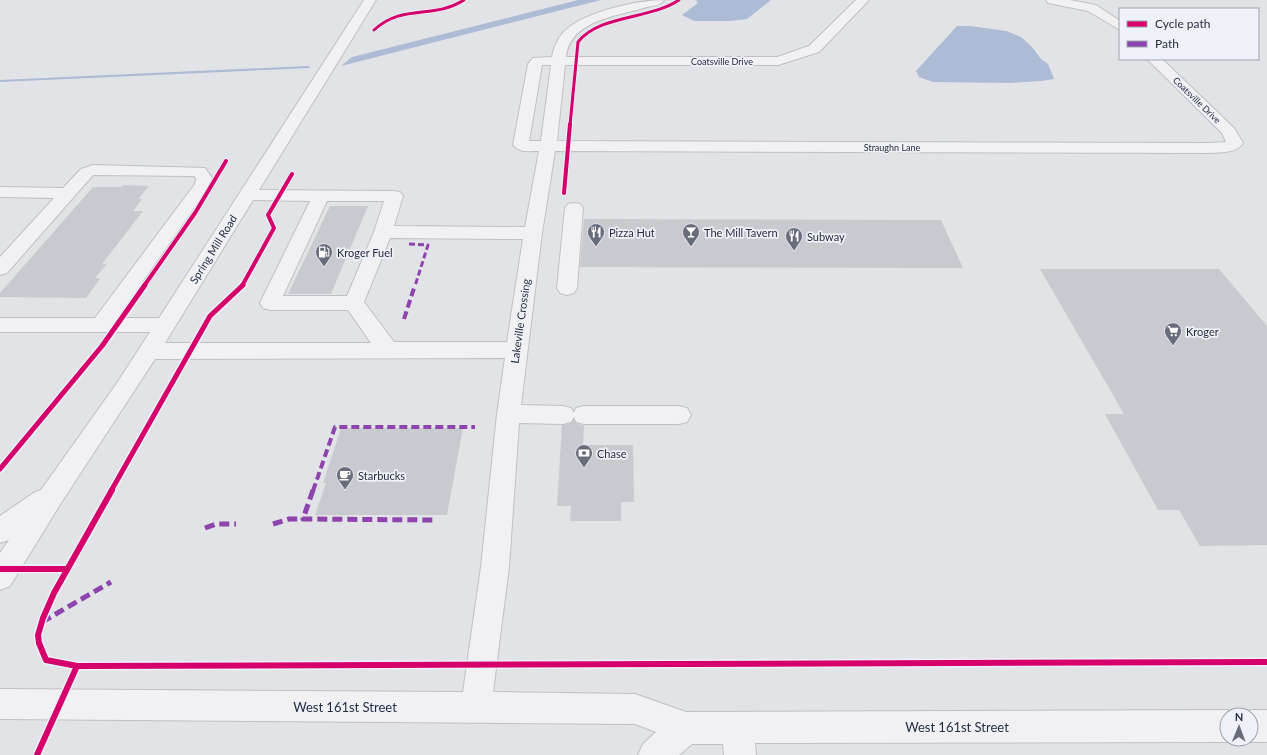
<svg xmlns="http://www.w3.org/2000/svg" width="1267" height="755" font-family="Lato,sans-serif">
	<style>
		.water { fill: #adbbd4 }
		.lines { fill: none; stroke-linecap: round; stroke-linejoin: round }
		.stream { fill: #adbbd4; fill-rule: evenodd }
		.building { fill: #c8cacf }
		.minor-casing { stroke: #bec0c5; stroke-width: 2 }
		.minor { fill: #f1f1f3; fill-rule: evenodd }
		.quiet-far2 { stroke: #8e44ad; stroke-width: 3; stroke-dasharray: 6 3; stroke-linecap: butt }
		.quiet-far1 { stroke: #8e44ad; stroke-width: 4; stroke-dasharray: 8 4; stroke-linecap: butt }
		.quiet { stroke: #8e44ad; stroke-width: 5; stroke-dasharray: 10 5; stroke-linecap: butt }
		.cycleway-far3-casing { stroke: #eef1f7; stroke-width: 4.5 }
		.cycleway-far2-casing { stroke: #eef1f7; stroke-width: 6 }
		.cycleway-far1-casing { stroke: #eef1f7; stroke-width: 8 }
		.cycleway-casing { stroke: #eef1f7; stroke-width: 9 }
		.cycleway-far3 { stroke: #d6006c; stroke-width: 3 }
		.cycleway-far2 { stroke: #d6006c; stroke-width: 4 }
		.cycleway-far1 { stroke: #d6006c; stroke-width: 5 }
		.cycleway { stroke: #d6006c; stroke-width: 6 }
		.labels { text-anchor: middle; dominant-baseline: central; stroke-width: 3.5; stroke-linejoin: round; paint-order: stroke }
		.far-street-label { font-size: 9px; fill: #272d41; stroke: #eef1f7 }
		.poi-label { font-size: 11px; fill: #272d41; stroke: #eef1f7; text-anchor: start }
		.street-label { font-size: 11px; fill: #272d41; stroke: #eef1f7 }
		.near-street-label { font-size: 13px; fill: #272d41; stroke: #eef1f7 }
	</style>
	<rect width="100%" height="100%" fill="#e1e3e7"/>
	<!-- water -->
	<path class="water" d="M578,0h23l-260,66 11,-9z
		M696,0h75l-24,19 -17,2h-36l-12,-6 16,-12z
		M957,26h13l36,5 15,6 11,10 9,12 7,5 6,15 -13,2 -31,2 -77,-1 -14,-5 -3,-6z"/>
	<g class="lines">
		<!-- stream -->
		<path class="stream" d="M308,66l2,1v1l-310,14v-2z"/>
	</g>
	<!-- building -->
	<path class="building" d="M123,185l26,1 -11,13h4l-9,12h10l-41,53h5l-12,14 5,1 -14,19 -86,-1v-4l93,-106h28z
		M330,206h38l-37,88h-43z
		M584,219l357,1 22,48 -383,-1z
		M1040,269h179l48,57v219l-67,1 -21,-36h-21l-53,-96h19z
		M574,420l2,3 8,3 -1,19h50l1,57h-13v19h-51l1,-15h-14l5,-81 9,-2z
		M341,428h122l-16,87h-132l11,-32h-3z"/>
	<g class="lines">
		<!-- minor casing -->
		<g class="minor-casing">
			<path id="minor" d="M364,0h12l-117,190 135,1 6,1 3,4 -9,30 131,1 14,-76c-8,0 -20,2 -26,-6l15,-81 5,-6 19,-1c2,-11 7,-22 16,-29 21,-17 70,-28 96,-28 -3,5 -11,6 -17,7 -29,9 -77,13 -81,50h211l32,-11 47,-46h13l-50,52 -41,13h-213l-8,76 651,2 18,-1 -4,-9 -75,-74h15l72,69 9,15c-7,11 -23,9 -35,10l-653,-2 -13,82 -21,172 42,1 8,2 3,5 2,-5 8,-2h95l8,2 4,7 -4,7 -8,2h-95l-8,-2 -2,-5 -3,5 -8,2 -44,-1 -10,144 -16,125 142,2 51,18 541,-2 11,5h-11v24h6l-6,3 -472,1 1,12h-32l-1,-11h-31l-13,11h-41l5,-11 13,-12 -21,-8 -635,-5v-30l463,3 18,-125 16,-153 8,-56 -350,1 -94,144 -51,83 -10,4v-37l9,-13 -9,3v-27l35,-24 6,-2 76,-107 33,-51h-150v-14h95l100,-134 1,-6 -2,-2 -101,-1 -86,98 -7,2v-18l54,-59 -54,-1v-10l63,1 18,-19 12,-4 112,3 7,10 -1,6 -94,134h42zM542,65h9l-10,76h-12zM253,200l57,1 -50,102 3,5 7,2h78l23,33h-206zM327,201h57l-10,31 -27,64h-64zM390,238l133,1 -16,103h-113l-30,-40z
				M1046,0h24l26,5 24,16v9l-32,-19 -40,-8z
				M574,203l6,1 3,4 -6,80 -3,5 -7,2 -7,-2 -3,-5 8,-80 3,-4z
				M1251,710h16v32h-16l-6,-3h6v-24h-11z"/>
		</g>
		<!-- minor -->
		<use href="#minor" class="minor"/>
		<!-- quiet-far2 -->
		<path class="quiet-far2" d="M409,244l19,1 -13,41"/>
		<!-- quiet-far1 -->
		<path class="quiet-far1" d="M404,319l11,-34
			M313,491l22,-64h140"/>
		<!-- quiet -->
		<path class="quiet" d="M313,490l-10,29 134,1
			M273,524l16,-5h14
			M205,528l11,-4h20
			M42,622l69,-40"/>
		<!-- cycleway-far3 casing -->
		<g class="cycleway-far3-casing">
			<path id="cycleway-far3" d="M374,30c29,-27 59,-10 90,-30
				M570,125l8,-83c23,-28 71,-22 101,-42"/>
		</g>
		<!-- cycleway-far2 casing -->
		<g class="cycleway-far2-casing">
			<path id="cycleway-far2" d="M564,193l6,-69
				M144,286l51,-73 31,-52
				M242,286l32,-58 -6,-13 24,-41"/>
		</g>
		<!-- cycleway-far1 casing -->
		<g class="cycleway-far1-casing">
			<path id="cycleway-far1" d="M0,469l102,-123 43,-61
				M111,491l99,-175 33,-31"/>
		</g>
		<!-- cycleway casing -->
		<g class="cycleway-casing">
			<path id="cycleway" d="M112,490l-58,103 -11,25 -5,17 1,8 7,17 31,6 1190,-4
				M0,569h67
				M37,755l40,-89"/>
		</g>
		<!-- cycleway-far3 -->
		<use href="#cycleway-far3" class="cycleway-far3"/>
		<!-- cycleway-far2 -->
		<use href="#cycleway-far2" class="cycleway-far2"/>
		<!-- cycleway-far1 -->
		<use href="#cycleway-far1" class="cycleway-far1"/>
		<!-- cycleway -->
		<use href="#cycleway" class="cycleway"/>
	</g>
	<!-- icons -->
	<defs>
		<g id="restaurant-pin" transform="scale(0.9)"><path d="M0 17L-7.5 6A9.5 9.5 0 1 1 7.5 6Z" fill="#686d7b" stroke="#eef1f7"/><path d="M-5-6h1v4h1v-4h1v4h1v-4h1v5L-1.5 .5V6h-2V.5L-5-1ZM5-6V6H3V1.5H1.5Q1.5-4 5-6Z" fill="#fff"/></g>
		<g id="bar-pin" transform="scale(0.9)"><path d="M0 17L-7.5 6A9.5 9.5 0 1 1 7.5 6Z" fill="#686d7b" stroke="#eef1f7"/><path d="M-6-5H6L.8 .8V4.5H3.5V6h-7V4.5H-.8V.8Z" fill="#fff"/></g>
		<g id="fuel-pin" transform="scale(0.9)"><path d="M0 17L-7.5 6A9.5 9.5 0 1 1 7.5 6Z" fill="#686d7b" stroke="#eef1f7"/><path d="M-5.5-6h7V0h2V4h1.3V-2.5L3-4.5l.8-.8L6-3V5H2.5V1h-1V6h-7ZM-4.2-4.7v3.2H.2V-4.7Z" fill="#fff"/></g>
		<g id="supermarket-pin" transform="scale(0.9)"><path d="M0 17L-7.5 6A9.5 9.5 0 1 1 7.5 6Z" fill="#686d7b" stroke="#eef1f7"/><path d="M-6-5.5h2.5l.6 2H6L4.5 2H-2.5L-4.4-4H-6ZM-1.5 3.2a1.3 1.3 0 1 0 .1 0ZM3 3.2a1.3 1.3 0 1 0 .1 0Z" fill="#fff"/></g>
		<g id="bank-pin" transform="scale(0.9)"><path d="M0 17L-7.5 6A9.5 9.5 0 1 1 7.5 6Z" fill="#686d7b" stroke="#eef1f7"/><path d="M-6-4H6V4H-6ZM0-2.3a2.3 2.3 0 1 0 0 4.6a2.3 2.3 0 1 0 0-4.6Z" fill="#fff"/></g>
		<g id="cafe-pin" transform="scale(0.9)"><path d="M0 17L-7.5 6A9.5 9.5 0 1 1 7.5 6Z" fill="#686d7b" stroke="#eef1f7"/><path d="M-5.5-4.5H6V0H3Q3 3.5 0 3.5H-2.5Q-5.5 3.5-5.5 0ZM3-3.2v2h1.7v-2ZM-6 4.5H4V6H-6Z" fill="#fff"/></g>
	</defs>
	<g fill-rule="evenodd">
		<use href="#restaurant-pin" x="596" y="232"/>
		<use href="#bar-pin" x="691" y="232"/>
		<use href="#restaurant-pin" x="794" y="236"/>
		<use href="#fuel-pin" x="324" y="252"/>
		<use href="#supermarket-pin" x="1173" y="331"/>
		<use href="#bank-pin" x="584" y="453"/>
		<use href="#cafe-pin" x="345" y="475"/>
	</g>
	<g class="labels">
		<!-- far-street labels -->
		<g class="far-street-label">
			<text x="722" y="61">Coatsville Drive</text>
			<text transform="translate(1197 100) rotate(44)">Coatsville Drive</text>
			<text x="892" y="147">Straughn Lane</text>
		</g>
		<!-- poi labels -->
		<g class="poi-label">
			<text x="609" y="232">Pizza Hut</text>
			<text x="704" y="232">The Mill Tavern</text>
			<text x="807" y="236">Subway</text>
			<text x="337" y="252">Kroger Fuel</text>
			<text x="1186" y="331">Kroger</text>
			<text x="597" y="453">Chase</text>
			<text x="358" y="475">Starbucks</text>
		</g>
		<!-- street labels -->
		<g class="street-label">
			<text transform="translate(213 249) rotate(-58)">Spring Mill Road</text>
			<text transform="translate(520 321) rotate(-82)">Lakeville Crossing</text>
		</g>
		<!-- near-street labels -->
		<g class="near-street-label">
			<text x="345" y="707">West 161st Street</text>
			<text x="957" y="727">West 161st Street</text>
		</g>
	</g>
	<!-- legend -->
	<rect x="1119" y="8" width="140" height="52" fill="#eef1f7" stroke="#9ea3ae"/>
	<rect x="1127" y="21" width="20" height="6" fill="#d6006c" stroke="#9ea3ae"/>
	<text x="1155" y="28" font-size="12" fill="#272d41">Cycle path</text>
	<rect x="1127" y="41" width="20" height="6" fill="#8e44ad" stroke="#9ea3ae"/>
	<text x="1155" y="48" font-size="12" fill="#272d41">Path</text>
	<!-- north arrow -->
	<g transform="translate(1239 727) rotate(1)"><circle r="19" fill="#eef1f7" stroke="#9ea3ae"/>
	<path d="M0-3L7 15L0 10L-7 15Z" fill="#686d7b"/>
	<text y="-6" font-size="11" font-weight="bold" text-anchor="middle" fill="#272d41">N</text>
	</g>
</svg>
